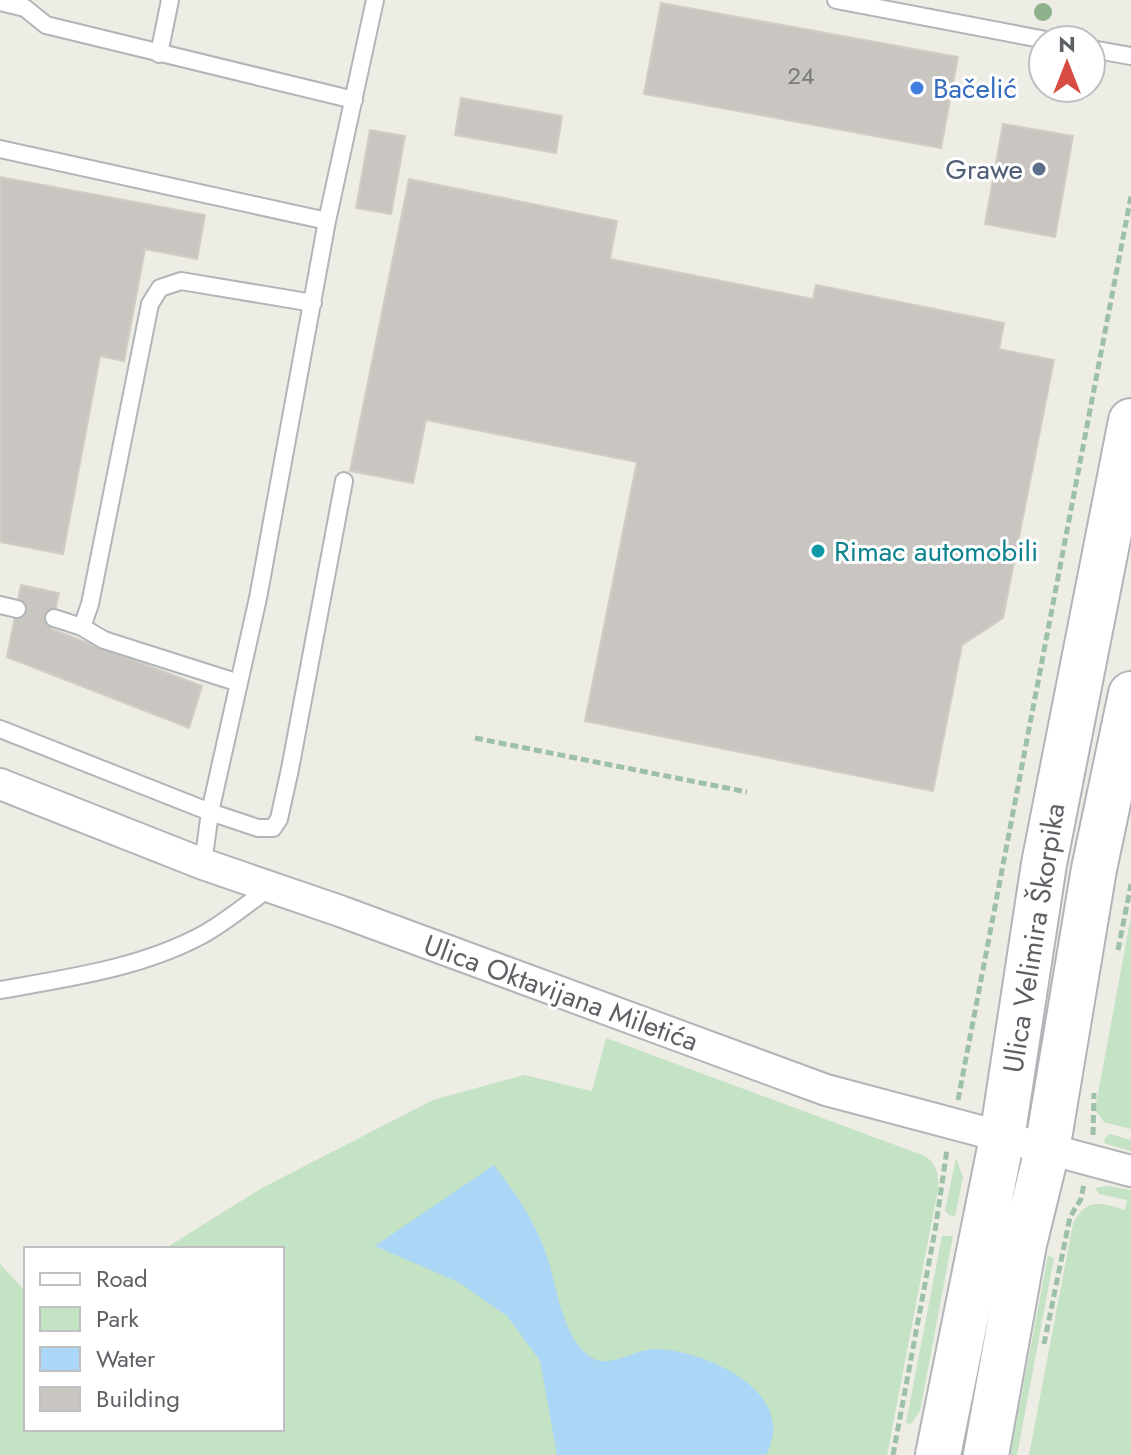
<svg xmlns="http://www.w3.org/2000/svg" width="1131" height="1455" font-family="Jost,sans-serif">
	<style>
		.green { fill: #c4e2c4 }
		.water { fill: #acd6f6 }
		.building { fill: #c9c6c2; stroke: #d2cdc4; stroke-width: 2 }
		.lines { fill: none; stroke-linecap: round; stroke-linejoin: round }
		.lane-casing { stroke: #b2b5b8; stroke-width: 20 }
		.street-casing { stroke: #b2b5b8; stroke-width: 34 }
		.secondary-casing { stroke: #b1b4b8; stroke-width: 48 }
		.path { stroke: #9dc1a7; stroke-width: 5; stroke-dasharray: 8 4; stroke-linecap: butt }
		.lane { stroke: #fff; stroke-width: 16 }
		.street { stroke: #fff; stroke-width: 30 }
		.secondary { stroke: #fff; stroke-width: 44 }
		.tree { fill: #8db18b }
		.shop-dot { fill: #3f7fe0; stroke: #fff; stroke-width: 3 }
		.service-dot { fill: #5c6f8a; stroke: #fff; stroke-width: 3 }
		.culture-dot { fill: #0f9aa8; stroke: #fff; stroke-width: 3 }
		.labels { text-anchor: middle; dominant-baseline: central; stroke-width: 6; stroke-linejoin: round; paint-order: stroke }
		.number-label { font-size: 24px; fill: #787a7c }
		.shop-label { font-size: 28px; fill: #366cbe; stroke: #fff; text-anchor: start }
		.service-label { font-size: 28px; fill: #4e5e75; stroke: #fff; text-anchor: end }
		.culture-label { font-size: 28px; fill: #0d838f; stroke: #fff; text-anchor: start }
		.street-label { font-size: 28px; fill: #5d6064; stroke: #fff }
	</style>
	<rect width="100%" height="100%" fill="#edece5"/>
	<!-- green -->
	<path class="green" d="M1131,916v213l-27,-7 -9,-12z
		M606,1038l319,118c21,15 12,38 8,59l-46,240h-887v-191l26,28v137h256v-180h-118l98,-61 171,-88 91,-25 68,16z
		M1110,1134l21,6v11l-27,-8 1,-5z
		M956,1158l7,19 -8,39 -6,-1 -4,-4z
		M1108,1186l23,4v265h-102l44,-231c13,-27 28,-21 52,-14l2,-10 -28,-6 -4,-6z
		M942,1236h11l-33,175 -9,13 -5,-1z
		M1048,1256l6,2 -37,197h-7z"/>
	<!-- water -->
	<path class="water" d="M494,1165c22,29 36,49 50,83 13,32 16,89 47,109 19,13 45,-9 65,-8 49,1 144,43 110,106h-209l-17,-94 -33,-45 -49,-34 -83,-36z"/>
	<!-- building -->
	<path class="building" d="M661,3l297,54 -17,91 -297,-54z
		M461,98l101,18 -6,37 -101,-18z
		M1003,124l70,12 -18,101 -70,-13z
		M370,130l35,6 -14,78 -35,-6z
		M0,177l205,38 -8,44 -52,-10 -21,112 -24,-5 -37,198 -63,-12z
		M409,179l208,42 -7,38 203,40 3,-14 188,38 -5,26 55,11 -51,258 -41,27 -29,146 -348,-70 52,-259 -211,-42 -13,63 -63,-12z
		M21,585l38,8 -8,36 151,57 -13,42 -182,-71z"/>
	<g class="lines">
		<!-- lane casing -->
		<g class="lane-casing">
			<path id="lane" d="M836,0l210,40
				M0,2l25,6 21,17 308,75
				M1091,49l40,7
				M159,54l11,-54
				M0,149l327,72
				M0,605l17,4
				M54,618l28,9 22,13 135,43
				M82,627l8,-23 60,-300 10,-16 21,-7 132,22
				M0,729l210,83 48,16h15l6,-9 11,-50 54,-288
				M203,864l7,-52 48,-214 69,-377 48,-221
				M0,990c68,-12 142,-22 204,-56 23,-13 45,-31 66,-47"/>
		</g>
		<!-- street casing -->
		<g class="street-casing">
			<path id="street" d="M0,784l203,80 137,47 486,179 305,81"/>
		</g>
		<!-- secondary casing -->
		<g class="secondary-casing">
			<path id="secondary" d="M938,1455l64,-317 42,-274 87,-443
				M986,1455l38,-211 23,-94 47,-281 37,-175"/>
		</g>
		<!-- path -->
		<path class="path" d="M475,738l272,54
			M1118,950l13,-66
			M958,1100l173,-904
			M1093,1135l1,-42
			M1044,1344l26,-127 11,-18 3,-15
			M893,1455l43,-230 11,-76"/>
		<!-- lane -->
		<use href="#lane" class="lane"/>
		<!-- street -->
		<use href="#street" class="street"/>
		<!-- secondary -->
		<use href="#secondary" class="secondary"/>
	</g>
	<!-- trees -->
	<circle class="tree" cx="1043" cy="12" r="9"/>
	<!-- markers -->
	<circle class="shop-dot" cx="917" cy="88" r="8"/>
	<circle class="service-dot" cx="1039" cy="169" r="8"/>
	<circle class="culture-dot" cx="818" cy="551" r="8"/>
	<g class="labels">
		<!-- number labels -->
		<g class="number-label">
			<text x="801" y="75">24</text>
		</g>
		<!-- shop labels -->
		<g class="shop-label">
			<text x="933" y="88">Bačelić</text>
		</g>
		<!-- service labels -->
		<g class="service-label">
			<text x="1023" y="169">Grawe</text>
		</g>
		<!-- culture labels -->
		<g class="culture-label">
			<text x="834" y="551">Rimac automobili</text>
		</g>
		<!-- street labels -->
		<g class="street-label">
			<text transform="translate(1034 938) rotate(-81)">Ulica Velimira Škorpika</text>
			<text transform="translate(561 993) rotate(20)">Ulica Oktavijana Miletića</text>
		</g>
	</g>
	<!-- legend -->
	<rect x="24" y="1247" width="260" height="184" fill="#ffffff" stroke="#bebfc1" stroke-width="2"/>
	<rect x="40" y="1273" width="40" height="12" fill="#ffffff" stroke="#bebfc1" stroke-width="2"/>
	<text x="96" y="1287" font-size="24" fill="#5d6064">Road</text>
	<rect x="40" y="1307" width="40" height="24" fill="#c4e2c4" stroke="#bebfc1" stroke-width="2"/>
	<text x="96" y="1327" font-size="24" fill="#5d6064">Park</text>
	<rect x="40" y="1347" width="40" height="24" fill="#acd6f6" stroke="#bebfc1" stroke-width="2"/>
	<text x="96" y="1367" font-size="24" fill="#5d6064">Water</text>
	<rect x="40" y="1387" width="40" height="24" fill="#c9c6c2" stroke="#bebfc1" stroke-width="2"/>
	<text x="96" y="1407" font-size="24" fill="#5d6064">Building</text>
	<!-- north arrow -->
	<g transform="translate(1067 64)"><circle r="38" fill="#ffffff" stroke="#bebfc1" stroke-width="2"/>
	<path d="M0-6L14 30L0 20L-14 30Z" fill="#d74d41"/>
	<text y="-12" font-size="22" font-weight="bold" text-anchor="middle" fill="#5d6064">N</text>
	</g>
</svg>
